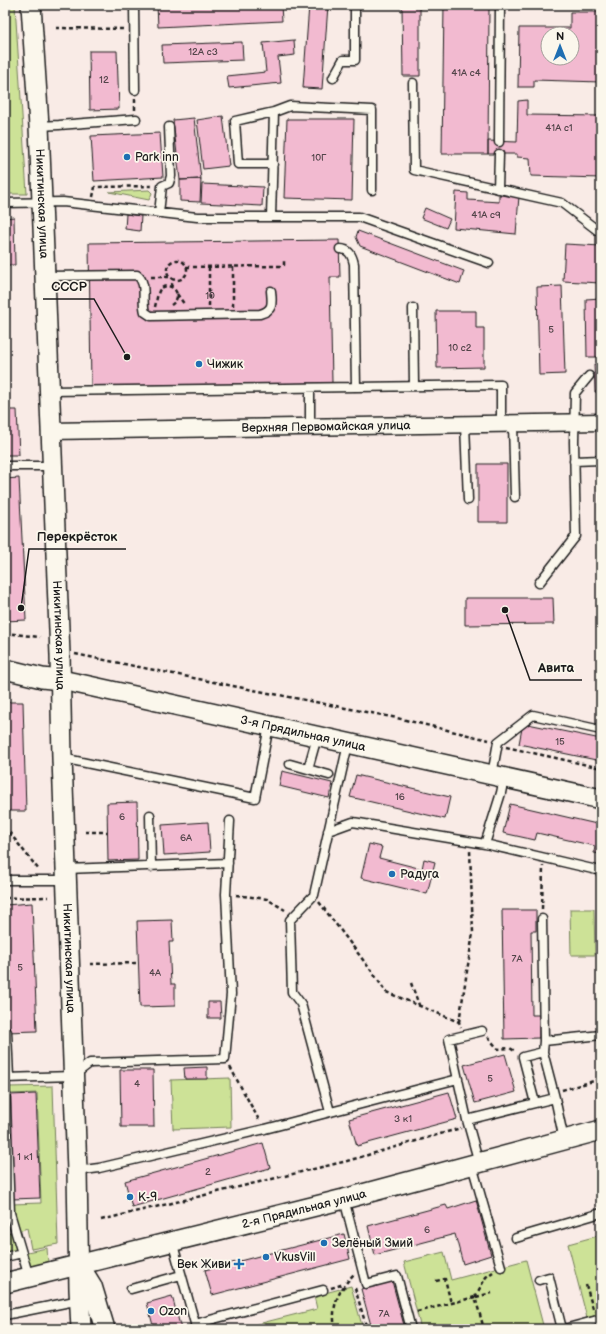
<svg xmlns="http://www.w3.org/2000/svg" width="606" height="1334" font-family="'Balsamiq Sans',sans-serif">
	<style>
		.green { fill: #cde297; stroke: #747f5a }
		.building { fill: #f2bad0; stroke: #1c1c1c; fill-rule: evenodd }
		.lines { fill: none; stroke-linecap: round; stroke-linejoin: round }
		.service-casing { stroke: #1c1c1c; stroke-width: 11 }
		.minor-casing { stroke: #1c1c1c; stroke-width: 19 }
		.tertiary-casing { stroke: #1c1c1c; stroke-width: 22 }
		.path { stroke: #1c1c1c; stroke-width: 2.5; stroke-dasharray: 4 3; stroke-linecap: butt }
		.service { stroke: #fbf7ec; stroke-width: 8 }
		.minor { stroke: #fbf7ec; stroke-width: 16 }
		.tertiary { stroke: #fbf7ec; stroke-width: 19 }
		.poi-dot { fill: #1f6fb2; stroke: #fbf7ec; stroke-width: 1.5 }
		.labels { text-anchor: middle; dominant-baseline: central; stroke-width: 3.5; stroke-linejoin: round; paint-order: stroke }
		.number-label { font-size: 10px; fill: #524449 }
		.poi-label { font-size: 12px; fill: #1c1c1c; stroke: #fbf7ec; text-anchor: start }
		.street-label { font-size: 12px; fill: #1c1c1c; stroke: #fbf7ec }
		.leader { fill: none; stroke: #1c1c1c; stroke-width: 1.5 }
		.callout-dot { fill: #1c1c1c; stroke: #fbf7ec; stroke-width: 1.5 }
		.callout-label { font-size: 13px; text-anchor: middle; font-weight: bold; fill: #1c1c1c; stroke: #fbf7ec; stroke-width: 3.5; stroke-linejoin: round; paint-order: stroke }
	</style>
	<rect width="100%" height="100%" fill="#f9ebe6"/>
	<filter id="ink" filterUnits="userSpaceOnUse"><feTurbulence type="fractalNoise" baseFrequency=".025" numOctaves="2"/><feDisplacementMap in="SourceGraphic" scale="8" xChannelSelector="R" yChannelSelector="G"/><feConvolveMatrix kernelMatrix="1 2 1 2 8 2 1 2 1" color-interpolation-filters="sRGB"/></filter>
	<g filter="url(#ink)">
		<!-- green -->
		<path class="green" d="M5,5h10l12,189h-22z
			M149,190l3,3 -3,7 -40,-8z
			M570,909h24l1,46h-24z
			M230,1078l1,49 -58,2 -2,-49z
			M53,1086l5,158 -27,5 -4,-21 -8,3 -6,-19 -1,-8 29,-1 -4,-110 -28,1 -1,-7z
			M11,1232l6,20 -12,3v-21z
			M601,1235v79l-14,4 -19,-74z
			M47,1248l1,16 -21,6 -5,-17z
			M444,1252l7,28 75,-20 18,69h-123l-17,-67z
			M351,1286l12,43h-125l79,-20 -3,-13z"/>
		<!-- building -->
		<path class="building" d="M157,5h124l1,16 -124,6z
			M309,5h19l-6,84 -19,-1z
			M444,5h45l-1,149h-46z
			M402,6h18v70h-17z
			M570,12h31v70l-67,-2v7h-16l1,-59h51zM548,34h24v24h-24z
			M294,40l1,15 -17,2 3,26 -52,5 -2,-12 39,-4 -3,-29z
			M242,42l1,18 -80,3 -1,-18z
			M89,51h28l2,58 -29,1z
			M527,100v15l74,1v62l-70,-2 -1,-18 -13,-1v-3h-29v-13l29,1 1,-41z
			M223,116l6,50 -26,3 -6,-49z
			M194,118l7,61 -21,1 -7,-60z
			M287,119h67l-2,81 -68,-2z
			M160,133l3,44 -69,4 -3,-45z
			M201,179l-1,23 -20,-1v-21z
			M202,184l61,3 -1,19 -61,-3z
			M456,192l12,1v7l31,2v-7l20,1 -3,38 -62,-6z
			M425,208l25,11 -4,9 -25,-10z
			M126,214l15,2 -1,15 -15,-2z
			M14,217l1,48h-10v-47z
			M358,231l106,40 -4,13 -100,-38 -4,-9z
			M339,240l1,37h-10l2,106 -241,3 -2,-143z
			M565,244l36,2v37l-38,-2z
			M562,286l3,88 -26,1 -2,-88z
			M601,298v59h-14l-1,-58z
			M436,311h40v17h8v39l-47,1z
			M594,364h7v28h-6z
			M5,410h12l2,45h-14z
			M478,464h29v58h-29z
			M598,473h3v103h-2z
			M19,478l7,142 -21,1v-142z
			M465,598h88l1,26 -89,1z
			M5,702h18l3,109h-21z
			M523,723l78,16v22l-82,-17z
			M282,771l50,12 -3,15 -50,-12z
			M356,775l94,22 -5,22 -95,-22z
			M137,802l1,58 -30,1 -1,-58z
			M510,804l91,21v29l-7,-1 1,-7 -58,-13 -2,7 -32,-7z
			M208,822l2,30 -46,3 -2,-30z
			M369,844l13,3 -3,11 43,11 2,-10 11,3 -8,32 -66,-16z
			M32,903l5,128 -32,1v-127z
			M502,910h34v21h-5l1,84h7v23l-35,1z
			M172,920l1,22h-4l2,42h4v22l-35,1 -3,-86z
			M208,1002h12l1,16h-13z
			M505,1054l11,38 -41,11 -11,-38z
			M207,1067v12h-22l-1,-11z
			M120,1070h33l1,57h-33z
			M449,1092l8,27 -100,27 -8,-27z
			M36,1094l4,104 -28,1 -3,-104z
			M263,1143l7,25 -138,39 -7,-26z
			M476,1200l15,55 -28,9 -8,-30 -80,21 -7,-29 78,-21 2,4z
			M344,1234l6,25 -138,36 -7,-25z
			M392,1281l13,48h-33l-11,-40z
			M172,1296l9,33h-27l-7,-26z
			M601,1321v8h-22z"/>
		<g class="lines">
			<!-- service casing -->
			<g class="service-casing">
				<path id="service" d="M134,5l1,85
					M333,78l10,-18h12v-55
					M413,83l1,87 148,33 39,30
					M39,126l20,-1 77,-6
					M499,142l1,-137
					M273,164h-35l-3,-43 39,-9
					M498,189l1,-35
					M5,203l58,-1 134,15h162l130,46
					M159,213l3,-27 7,-3 2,-7 -2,-49
					M271,217l3,-105 16,-6 82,4v80
					M45,276l92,-1c11,8 4,25 8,37l6,4 109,-2c14,-4 12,-11 11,-23
					M413,308l1,78
					M356,387l145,-2v39
					M310,388v38
					M50,391l306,-4 -2,-123c-2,-9 -5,-15 -14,-15
					M465,424l3,76
					M513,424l2,73
					M574,461l27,-1
					M5,466h47
					M539,583l37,-47 -2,-94 1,-49 14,-17
					M62,758l193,40 14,-72
					M290,764l39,11
					M308,769l9,-32
					M492,775l6,-33 35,-27 68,15
					M504,778l-3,15 -16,51 116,27
					M150,815l1,52
					M328,831l25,-9 132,22
					M66,869l162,-6
					M5,880h62
					M542,919l2,122 57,-6
					M7,1032l2,46
					M544,1041l-1,11 12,46 9,42
					M5,1078l68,-2 17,-13 135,-4 6,-65 -5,-100 4,-73
					M5,1078l5,135 19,64
					M535,1103l-12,-46 20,-5
					M330,1112l-29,-108 -9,-12 -2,-72 24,-25 34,-151
					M467,1120l88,-22
					M479,1163l-12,-43 -18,-81 33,-8
					M472,1165l29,102
					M77,1171l22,-3 166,-39 193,-50
					M344,1199l22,85 31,-8 14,53
					M516,1238l85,-25
					M172,1241l24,86
					M5,1257l17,-4
					M539,1280l10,-3 13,52
					M131,1289l50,-14
					M5,1315l75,-15
					M195,1324l128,-34
					M564,1329l37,-10"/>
			</g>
			<!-- minor casing -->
			<g class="minor-casing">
				<g id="minor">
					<path id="s1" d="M51,431l550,-9"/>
				</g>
			</g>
			<!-- tertiary casing -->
			<g class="tertiary-casing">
				<g id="tertiary">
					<path id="s2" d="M31,5l8,121 21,529 2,103 6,165 9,248 2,118 2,40"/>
					<path id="s3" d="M5,669l37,9 19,2 19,4 521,115"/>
					<path d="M79,1265l13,21 13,43"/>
					<path id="s4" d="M5,1283l339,-84 257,-69"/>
				</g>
			</g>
			<!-- path -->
			<path class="path" d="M5,15h5
				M56,28l69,1
				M135,99v11
				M93,197l2,-10 59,-1
				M167 270a10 10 0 1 1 20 0a10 10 0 1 1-20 0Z
				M186,267l95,-1 3,-1v-4
				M209,267v39
				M233,267v39
				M151,277h19
				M171,287l3,-8
				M177,294l8,11
				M155,307c1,-4 2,-11 4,-16 8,-13 28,3 12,14
				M5,633l35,4
				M75,654l158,32 164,32 92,22
				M506,747l95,21
				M5,827l34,43
				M85,832h22
				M236,895l31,4 18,11
				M5,898l43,-1
				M319,902l54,71 13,19 73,30 2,5
				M542,909l1,-43
				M90,964l48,-1
				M411,983l8,22
				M459,1022l14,-89 -3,-83
				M488,1037l10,12 12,-1 6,4
				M230,1067l29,53
				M562,1090l39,-11
				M101,1220l246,-59 114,-33
				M436,1281l9,-2 6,24
				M586,1285l8,27
				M331,1288l13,-4
				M355,1288l12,41
				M475,1297l11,-20 7,-5
				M476,1297l16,-4
				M417,1312l58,-15 9,32
				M335,1329c-4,-24 3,-38 19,-55"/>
			<!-- service -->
			<use href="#service" class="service"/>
			<!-- minor -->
			<use href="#minor" class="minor"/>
			<!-- tertiary -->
			<use href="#tertiary" class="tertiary"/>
		</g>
	</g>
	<!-- markers -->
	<g class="poi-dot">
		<circle cx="127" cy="157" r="4"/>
		<circle cx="199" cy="364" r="4"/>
		<circle cx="392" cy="874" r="4"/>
		<circle cx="130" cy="1197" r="4"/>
		<circle cx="324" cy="1243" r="4"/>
		<circle cx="266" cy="1257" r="4"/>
		<path d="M237 1258h4v4h4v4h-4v4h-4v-4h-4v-4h4z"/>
		<circle cx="151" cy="1311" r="4"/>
	</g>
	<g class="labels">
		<!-- number labels -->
		<g class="number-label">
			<text x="203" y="52">12А с3</text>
			<text x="466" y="73">41А с4</text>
			<text x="104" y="80">12</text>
			<text x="559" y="128">41А с1</text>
			<text x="319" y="158">10Г</text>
			<text x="486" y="215">41А с9</text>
			<text x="210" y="296">10</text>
			<text x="551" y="330">5</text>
			<text x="460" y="348">10 с2</text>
			<text x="560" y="742">15</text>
			<text x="400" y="797">16</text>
			<text x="122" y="817">6</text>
			<text x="186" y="838">6А</text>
			<text x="517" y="959">7А</text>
			<text x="20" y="968">5</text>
			<text x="155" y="973">4А</text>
			<text x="490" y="1079">5</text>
			<text x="137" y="1084">4</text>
			<text x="403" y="1119">3 к1</text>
			<text x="25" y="1157">1 к1</text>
			<text x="208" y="1172">2</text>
			<text x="427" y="1230">6</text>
			<text x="384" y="1314">7А</text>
		</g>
		<!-- poi labels -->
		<g class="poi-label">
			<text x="135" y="157">Park inn</text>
			<text x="207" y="364">Чижик</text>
			<text x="400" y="874">Радуга</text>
			<text x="138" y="1197">К-9</text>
			<text x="332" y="1243">Зелёный Змий</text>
			<text x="274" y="1257">VkusVill</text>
			<text x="231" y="1264" text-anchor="end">Век Живи</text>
			<text x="159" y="1311">Ozon</text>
		</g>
		<!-- street labels -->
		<g class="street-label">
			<text stroke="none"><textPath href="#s2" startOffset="199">Никитинская улица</textPath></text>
			<text stroke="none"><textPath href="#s1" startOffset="275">Верхняя Первомайская улица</textPath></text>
			<text stroke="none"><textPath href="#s2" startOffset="631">Никитинская улица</textPath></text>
			<text stroke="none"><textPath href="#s3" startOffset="305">3-я Прядильная улица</textPath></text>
			<text stroke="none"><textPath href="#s2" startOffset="954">Никитинская улица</textPath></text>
			<text stroke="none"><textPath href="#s4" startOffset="308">2-я Прядильная улица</textPath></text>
		</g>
	</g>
	<!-- callouts -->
	<path class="leader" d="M127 357L94 299H43M21 608L29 549H126M505 610L530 680H582"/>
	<g class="callout-dot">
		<circle cx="127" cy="357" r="4"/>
		<circle cx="21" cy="608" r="4"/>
		<circle cx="505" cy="610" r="4"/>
	</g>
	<g class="callout-label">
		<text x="69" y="291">СССР</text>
		<text x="77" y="541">Перекрёсток</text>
		<text x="556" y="672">Авита</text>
	</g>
	<!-- margin -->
	<rect width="606" height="1334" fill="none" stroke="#fbf7ec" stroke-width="20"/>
	<rect x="10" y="10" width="586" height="1314" fill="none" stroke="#1c1c1c" stroke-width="1.5" filter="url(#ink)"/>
	<!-- north arrow -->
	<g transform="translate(560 46)"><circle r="19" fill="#fbf7ec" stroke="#a29f99"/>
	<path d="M0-3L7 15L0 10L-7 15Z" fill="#1f6fb2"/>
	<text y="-6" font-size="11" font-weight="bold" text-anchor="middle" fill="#1c1c1c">N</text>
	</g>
</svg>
